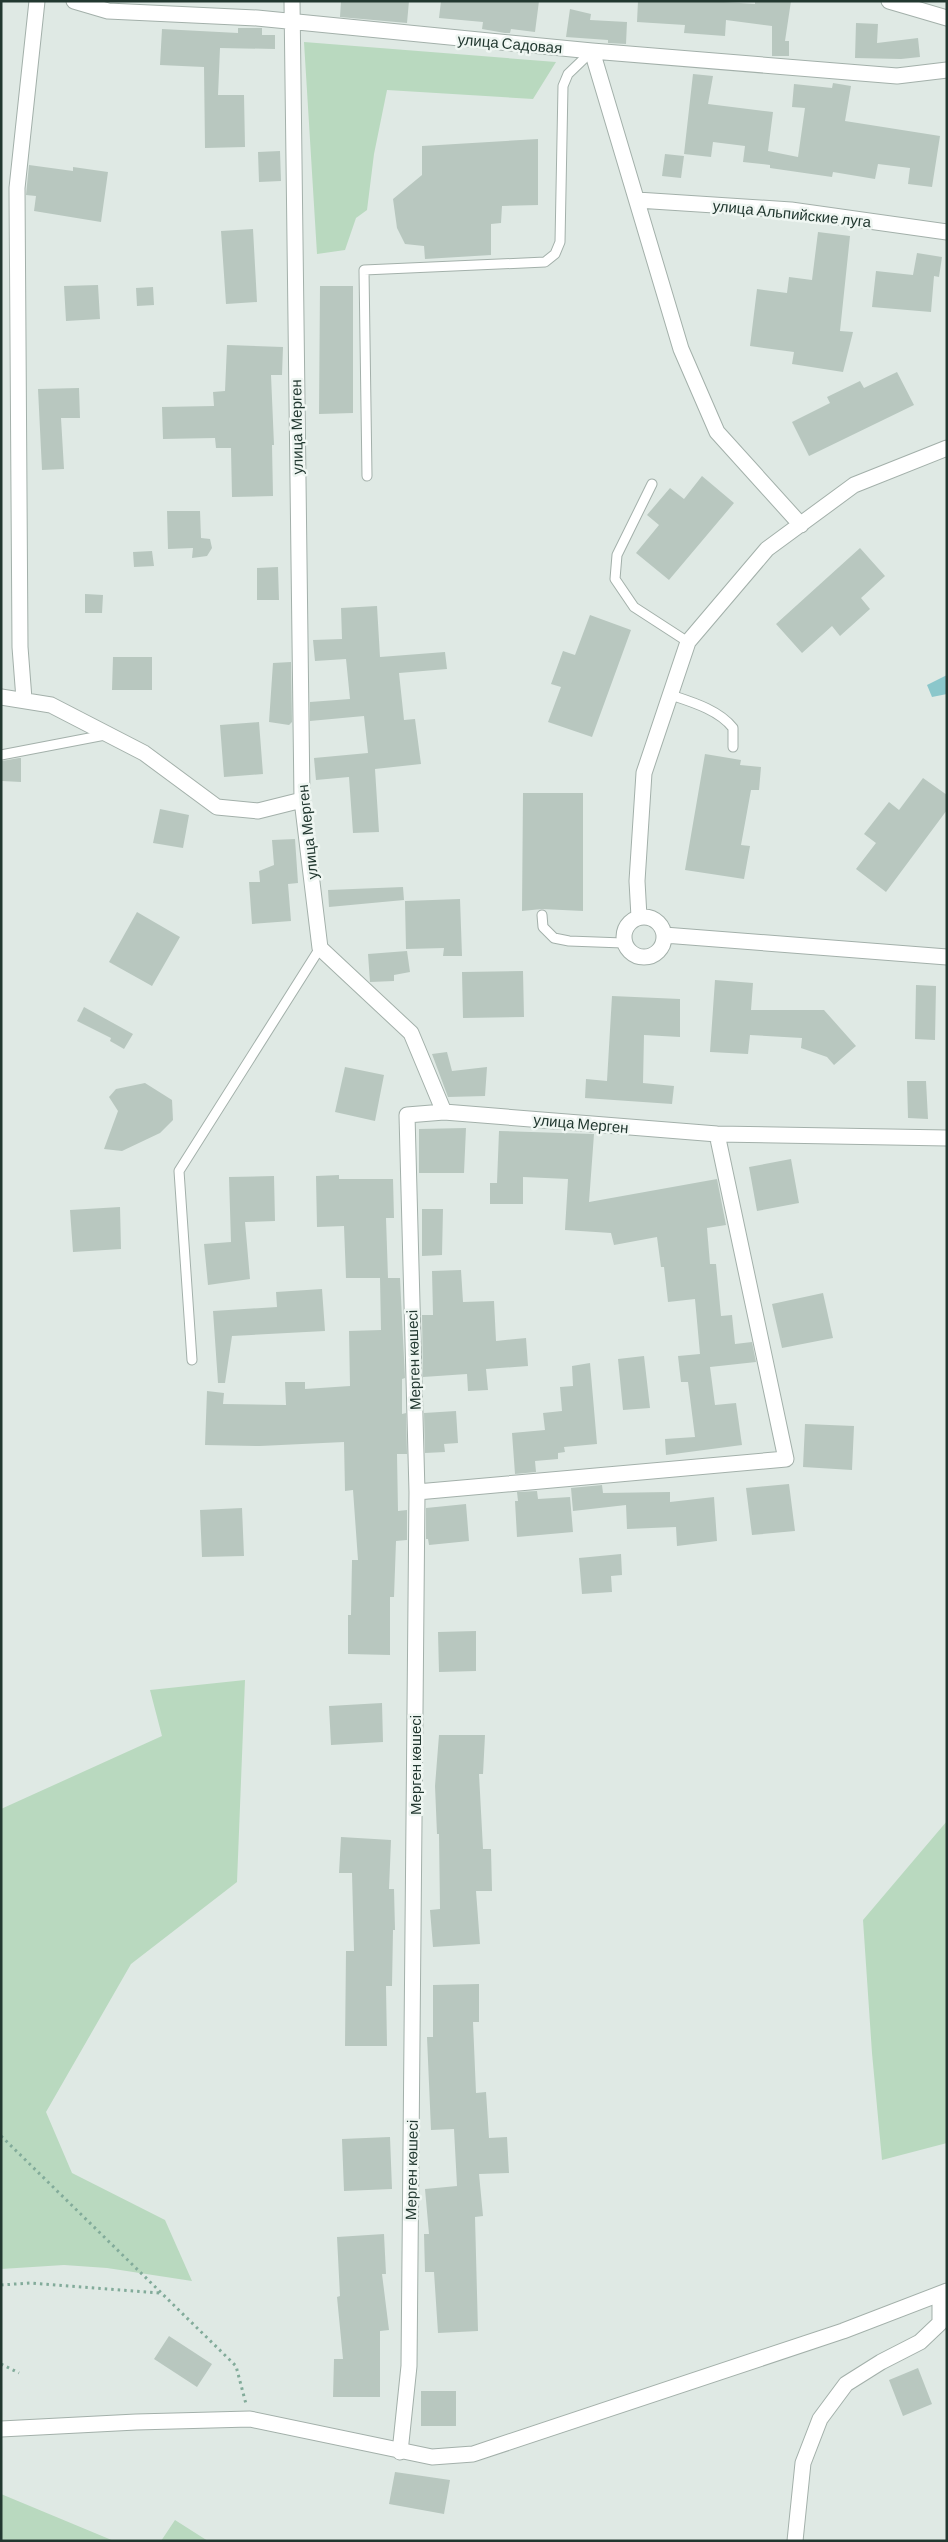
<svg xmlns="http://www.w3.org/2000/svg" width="948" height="2542" font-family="Barlow,sans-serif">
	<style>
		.green { fill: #b9d9bf }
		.water { fill: #8bc7cb }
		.building { fill: #b8c7bf }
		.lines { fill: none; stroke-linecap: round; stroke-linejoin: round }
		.lane-casing { stroke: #a3b0aa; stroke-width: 11 }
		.street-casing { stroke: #a3b0aa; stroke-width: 17 }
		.path { stroke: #82ab9a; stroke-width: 3; stroke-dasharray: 2.5 4; stroke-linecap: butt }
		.lane { stroke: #fff; stroke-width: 9 }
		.street { stroke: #fff; stroke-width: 15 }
		.labels { text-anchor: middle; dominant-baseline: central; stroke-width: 5; stroke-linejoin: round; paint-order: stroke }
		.street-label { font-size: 15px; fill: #223830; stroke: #eff6f2 }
	</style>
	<rect width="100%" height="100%" fill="#dfe9e4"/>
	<!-- green -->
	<path class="green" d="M304,42l252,20 -23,37 -146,-9 -13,64 -7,56 -11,8 -11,32 -28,4z
		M245,1680l-8,202 -106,82 -85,148 26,61 93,47 27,61 -85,-13 -43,-3 -63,4v-460l161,-73 -12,-46z
		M947,1821v322l-65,17 -10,-107 -9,-133z
		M1,2494l113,47h-113z
		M175,2520l33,21h-47z"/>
	<!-- water -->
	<path class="water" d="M947,675v19l-15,3 -5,-12z"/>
	<!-- building -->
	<path class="building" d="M341,1h68l-2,22 -67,-6z
		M441,1h98l-4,31 -24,-3 -1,4h-5l-23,-4 1,-7 -44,-4z
		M638,1h70l47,3v-3h36l-6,40h4v15h-17v-30l-46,-6 -1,16 -41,-3 1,-8 -48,-3z
		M570,9l21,5 -1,6 37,2 -1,22 -18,-1v-3l-42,-3z
		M856,23l22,1 -1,19 41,-5 2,19 -19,2 -46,-1z
		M238,28h24v7h13v14l-55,-1 -2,47h26l1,52 -40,1 -1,-81 -44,-2 2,-36 76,4z
		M693,74l20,2 -5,28 65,8 -5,39 30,6 7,-49 -13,-1 2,-23 38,4 1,-5 18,3 -6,35 95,15 -8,51 -24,-3 2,-16 -32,-4 -3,15 -42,-7 -1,5 -62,-9v-3l-27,-3 2,-16 -32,-4 -2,15 -27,-3z
		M538,139v66l-36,1 -1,17 -10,1v31l-66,4 -1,-13 -19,-2 -8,-16 -4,-29 29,-24v-29z
		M280,151l1,30 -22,1 -1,-30z
		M665,154l19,2 -3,22 -19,-2z
		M29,165l44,6v-4l35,5 -7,50 -67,-11 2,-15 -10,-1z
		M253,229l4,73 -31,2 -5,-73z
		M818,232l32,4 -10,95 13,1 -10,40 -51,-8 2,-12 -44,-6 7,-57 30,4 2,-16 23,3z
		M917,253l25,4 -3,20 -5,-1 -3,36 -59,-5 4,-36 37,4z
		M98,285l2,34 -34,2 -2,-35z
		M320,286h33v127l-34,1z
		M153,287l1,18 -17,1 -1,-18z
		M227,345l56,2 -1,28h-11l3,70h-2l1,51 -41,1 -1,-49h-15l-1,-10 -52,1 -1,-32 52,-1 -1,-14 12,-1z
		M897,372l17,33 -105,51 -17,-34 38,-19 -3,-6 33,-16 4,7z
		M79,388l1,30h-19l3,51 -22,1 -4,-81z
		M702,476l32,27 -65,77 -33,-27 23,-28 -12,-10 23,-27 14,11z
		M167,511h33l1,27 9,1 2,9 -5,8 -15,2 1,-10 -25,1z
		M860,548l25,28 -24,22 9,11 -30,27 -8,-10 -30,27 -26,-29z
		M152,551l2,15 -20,1 -1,-15z
		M278,567l1,33h-22v-32z
		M85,594l18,1 -1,18h-17z
		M377,606l3,51 65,-5 2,17 -48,4 5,47 11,-1 6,45 -46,5 4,63 -26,1 -4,-56 -33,3 -2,-22 54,-5 -4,-37 -54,5v-19l40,-3 -4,-40 -31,2 -2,-21 29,-1 -1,-31z
		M590,615l41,15 -39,107 -44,-15 13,-35 -10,-3 12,-33 12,4z
		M113,657h39v33h-40z
		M291,662l1,60 -3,3 -20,-3 4,-59z
		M259,722l4,52 -39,3 -4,-52z
		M705,754l36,6 -1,5 21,2 -2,23h-8l-10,55 9,1 -6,33 -59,-9z
		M19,758h2v24l-19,-1v-20z
		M923,778l24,17v15l-61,82 -30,-23 20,-26 -12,-9 25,-32 10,8z
		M523,793h60v118l-41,-2 -20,2z
		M160,809l29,6 -6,33 -30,-5z
		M295,839l3,44 -10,1 3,37 -39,3 -3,-42h11l-1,-11 15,-6 -2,-25z
		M403,887l1,13 -75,7 -1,-17z
		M460,899l2,57h-19l1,-8 -38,1 -1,-48z
		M137,912l43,25 -28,49 -43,-24z
		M407,951l3,21 -16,3v6l-24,1 -2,-28z
		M523,971l1,46 -61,1 -1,-46z
		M715,980l38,3 -2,27h73l32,36 -22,19 -7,-8 -26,-9 1,-10 -52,-3 -2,19 -38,-2z
		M916,985l20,1 -1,54 -20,-1z
		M612,996l68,3v38l-36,-2 -1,48 31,3 -2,18 -87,-6 1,-19 21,2z
		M84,1007l49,27 -9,15 -14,-8 1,-3 -34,-17z
		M447,1052l5,19 35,-4 -2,29 -37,1 -16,-43z
		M345,1067l39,8 -9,46 -40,-9z
		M907,1081h19l2,38 -20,-1z
		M145,1083l27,17 1,20 -13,13 -38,18 -18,-2 14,-38 -9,-14 7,-8z
		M466,1128l-2,45h-45v-44z
		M499,1131l95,3 -5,68 128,-23 9,46 -19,3 3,36h6l5,52 11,-1 3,29 17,-2 4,20 -46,5 5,38 21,-2 6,42 -76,10 -1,-16 30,-2 -7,-55h-7l-3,-26 22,-2 -5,-55 -27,3 -4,-35h-3l-4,-30 -43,8 -3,-12 -46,-3 3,-51 -45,-2v27h-33v-21h7z
		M791,1159l8,44 -42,8 -8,-44z
		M339,1175v4h54l1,39h-8l2,60h12l5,100 -3,1v35l4,-1 1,41h-10l1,57 9,-1v30l-11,1 -2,56h-4v58l-42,-1v-39h3l1,-55h6l-5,-70 -8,1 -1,-49 -84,4 -55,-1 2,-54 17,2 -1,11 63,1 -1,-23h20v7l45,-3 -1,-55 32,-1 -1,-52h-34l-2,-52 -27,1 -1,-51z
		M274,1176l1,45 -30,1 5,57 -42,6 -4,-41 27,-2 -2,-65z
		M120,1207l1,42 -48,3 -3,-42z
		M422,1209h21l-1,46 -20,1z
		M461,1270l2,32 31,-1 2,40 30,-3 2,28 -42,3 2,21 -20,1 -1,-17 -44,3 -1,-62h11l-1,-44z
		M322,1289l3,42 -93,5 -7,47h-7l-5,-72 64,-4 -1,-15z
		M823,1293l10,45 -51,10 -10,-44z
		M644,1356l6,52 -27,2 -5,-51z
		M590,1363l7,81 -33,3 1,5 -7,1v6l-23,2 1,11 -21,2 -3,-41 33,-3 -2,-17 19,-2 -2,-24 13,-1 -1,-20z
		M456,1411l2,32 -14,1 1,8 -20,1 -1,-40z
		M805,1424l49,2 -2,44 -49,-3z
		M789,1484l6,47 -43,4 -6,-47z
		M602,1485l1,8 67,-1v10l44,-5 3,44 -40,5 -1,-19 -49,2 -1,-24 -53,6 -2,-23z
		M537,1491l1,8 32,-2 3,35 -56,5 -2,-36h3l-1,-9z
		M466,1504l3,37 -40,4 -1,-6h-2v-31z
		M242,1508l2,48 -42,1 -2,-47z
		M621,1554l1,21 -11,1 1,16 -30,2 -3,-36z
		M476,1631v40l-37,1 -1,-40z
		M382,1703l1,39 -52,3 -2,-39z
		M439,1735h46l-2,39h-4l4,75h8l1,42h-16l4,53 -47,3 -3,-37 10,-1 -1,-75h-2l-2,-48z
		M341,1837l50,3 -2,49h5l1,41h-2l-1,56h-6l1,60h-42l1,-95h8l-2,-78h-13z
		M479,1984v38h-6l3,71 10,-1 3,46 18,-1 2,36 -30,1 4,42 -8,1 3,114 -40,2 -4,-61h-9l-1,-38h5l-4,-45 32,-3 -3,-57 -23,1 -4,-93h6v-52z
		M390,2137l2,52 -48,2 -2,-52z
		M384,2234l2,40h-4l7,56 -9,1v66h-47l1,-38h9l-6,-62 3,-1 -3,-59z
		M169,2336l43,28 -15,23 -43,-28z
		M918,2368l14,36 -29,12 -14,-36z
		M421,2391h35v35h-35z
		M395,2472l55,8 -6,34 -55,-10z"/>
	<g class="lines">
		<!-- lane casing -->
		<g class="lane-casing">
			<path id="lane" d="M367,476l-3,-206 181,-8 10,-8 5,-12 3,-156 5,-12 24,-23
				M652,484l-35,71 -2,24 19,28 54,35
				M671,695c21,7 48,15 62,33v19
				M1,755l104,-20
				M542,915l1,12 11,11 15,3 54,2
				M192,1360l-13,-189 141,-223"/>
		</g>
		<!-- street casing -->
		<g class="street-casing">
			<path id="street" d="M74,1l34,10 149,7 335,33 305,25 50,-6
				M292,1l10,799 18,148 91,85 33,79
				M889,1l58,17
				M592,51l89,298 36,83 84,93
				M637,200l154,10 156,22
				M1,697l50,8 93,48 73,54 41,4 44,-11
				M24,699l-4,-52 -3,-459 20,-187
				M624 937a20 20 0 1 1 40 0a20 20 0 1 1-40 0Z
				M639,917l-2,-36 7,-108 44,-131 79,-93 87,-64 93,-37
				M664,935l283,22
				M417,1492l369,-33 -69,-325
				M1,2429l135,-7 114,-3 182,38 41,-3 370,-123 104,-40
				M400,2452l9,-86 8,-874 -10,-377 37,-3 273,22 230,4
				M795,2541l8,-78 17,-44 26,-35 35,-22 39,-20 20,-19v-29"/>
		</g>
		<!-- path -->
		<path class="path" d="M1,2136l235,230 10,38
			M1,2285l29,-2 130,10
			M1,2364l18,9"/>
		<!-- lane -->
		<use href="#lane" class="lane"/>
		<!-- street -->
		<use href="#street" class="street"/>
	</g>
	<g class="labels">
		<!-- street labels -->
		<g class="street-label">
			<text transform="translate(510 43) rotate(5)">улица Садовая</text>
			<text transform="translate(792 213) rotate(6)">улица Альпийские луга</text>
			<text transform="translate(296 427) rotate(-91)">улица Мерген</text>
			<text transform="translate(307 832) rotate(-96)">улица Мерген</text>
			<text transform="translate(581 1123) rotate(5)">улица Мерген</text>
			<text transform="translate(413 1360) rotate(-92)">Мерген көшесі</text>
			<text transform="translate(415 1765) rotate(-90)">Мерген көшесі</text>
			<text transform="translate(411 2170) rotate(-89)">Мерген көшесі</text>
		</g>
	</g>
	<!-- border -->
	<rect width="948" height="2542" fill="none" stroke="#223830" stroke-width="5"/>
</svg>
